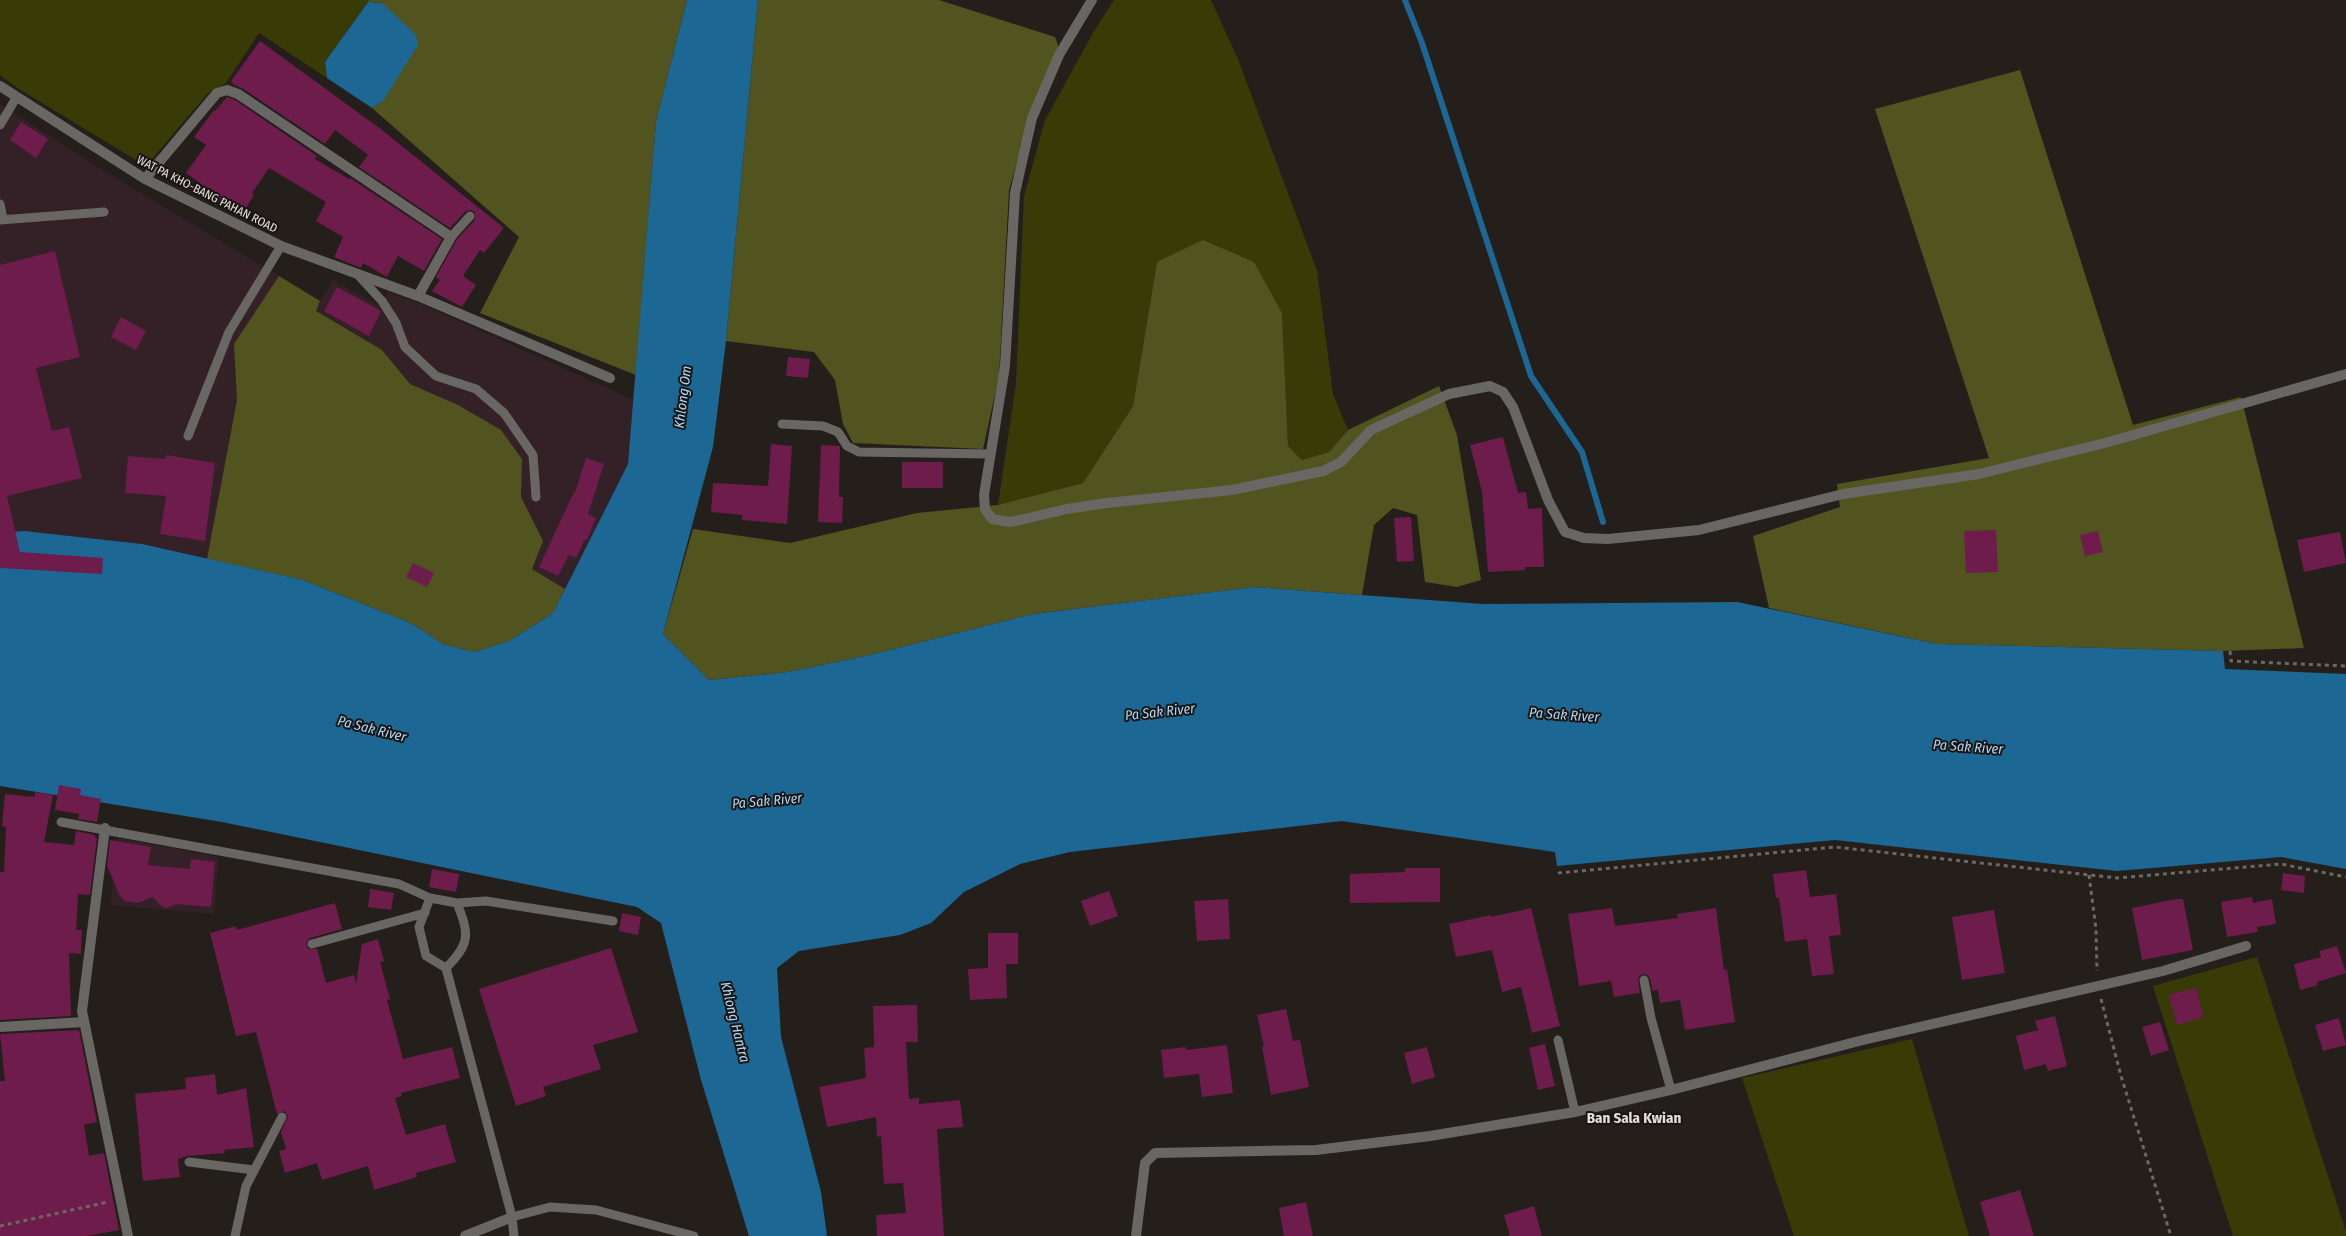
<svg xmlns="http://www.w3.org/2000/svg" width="2346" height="1236" font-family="'Fira Sans Condensed',sans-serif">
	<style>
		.industrial { fill: #332127 }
		.green { fill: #393b06 }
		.forest { fill: #51541e }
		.water { fill: #1c6794 }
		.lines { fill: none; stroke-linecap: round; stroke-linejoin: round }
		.stream { stroke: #1c6794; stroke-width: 6 }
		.building { fill: #6d1c4c }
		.path { stroke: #6d6865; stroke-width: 3; stroke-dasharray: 4 4; stroke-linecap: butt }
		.service { stroke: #686764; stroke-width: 9 }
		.minor { stroke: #686764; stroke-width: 10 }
		.labels { text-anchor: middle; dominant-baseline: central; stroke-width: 4; stroke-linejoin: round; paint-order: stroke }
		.street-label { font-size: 12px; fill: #e4e0de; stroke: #1a1512 }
		.water-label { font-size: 14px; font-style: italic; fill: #add7f7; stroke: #1a1512 }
		.quarter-label { font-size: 15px; font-weight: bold; fill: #e4e0de; stroke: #1a1512 }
	</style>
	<rect width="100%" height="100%" fill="#241f1b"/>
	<!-- industrial -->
	<path class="industrial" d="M0,104l95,61 225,136 13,-21 47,26 8,-14 33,12 213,96 -6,64 -75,149 -250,-33 -161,-36 -118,-13 -24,2z
		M118,838l101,19 -5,57 -104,-9z"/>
	<!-- green -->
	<path class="green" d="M0,0h369l-44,62 2,16 -68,-45 -33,50 -18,10 -62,73 -127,-77 -19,-14z
		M1114,0h97l27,59 79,212 16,123 15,36 -19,22 -27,8 -14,-14 -6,-133 -125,-51 -24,144 -50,77 -85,22 18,-121 8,-188 21,-76 48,-87z
		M2257,957l89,275v4h-113l-80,-250z
		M1912,1039l57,197h-175l-52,-158z"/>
	<!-- forest -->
	<path class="forest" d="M369,0h318l-31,122 -20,253 -156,-62 39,-76 -147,-129 11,-7 -1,-98 -14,-1z
		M758,0h181l116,37 4,11 -28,66 -22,76 -10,186 -16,73 -130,-6 -10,-19 -8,-44 -21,-28 -88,-11z
		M2020,70l113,355 108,-28 63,251 -81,3 -286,-7 -168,-36 -16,-72 87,-29 -3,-23 152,-26 -114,-349z
		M1203,240l51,22 28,51 6,133 14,14 27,-8 19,-22 91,-44 18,49 24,145 -24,7 -32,-5 -8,-67 -24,-7 -19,17 -12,70 -108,-8 -221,27 -163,41 -82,17 -79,8 -46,-46 30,-105 97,14 127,-30 81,-8 85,-22 50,-77 24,-144z
		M279,276l41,25 -4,10 66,39 28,34 48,21 43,25 21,29 -1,38 22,44 -11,28 33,20 -12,24 -44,28 -35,11 -31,-8 -32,-21 -108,-43 -96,-21 30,-159 -3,-56z"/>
	<!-- water -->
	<path class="water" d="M687,0h71l-32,341 -13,106 -50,187 46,46 79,-8 82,-17 163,-41 221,-27 229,17 254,-2 200,42 286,7 2,18 121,5v195l-65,-12 -164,14 -282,-31 -278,26 -2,-14 -213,-31 -272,31 -50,12 -56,28 -33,31 -31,12 -101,16 -22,17 4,69 40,155 6,44h-78l-48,-156 -40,-157 -24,-16 -415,-85 -222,-36v-253l24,-2 118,13 161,36 108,43 32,21 31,8 35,-11 44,-28 75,-149 28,-342z
		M368,2l14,1 34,32 2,10 -35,56 -11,7 -45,-30 -2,-16z"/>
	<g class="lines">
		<!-- stream -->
		<path class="stream" d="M1405,0l17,43 109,333 51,76 21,70"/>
	</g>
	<!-- building -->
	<path class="building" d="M260,41l122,89 122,98 -20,25 -4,-3 -17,26 13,9 -14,22 -30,-16 8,-11 -4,-3 21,-38 18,-19v-8l-4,-2 -5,1 -16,17 -91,-61 9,-12 -33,-25 -10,14 -83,-56 -8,-3 -3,-4z
		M227,97l8,3 82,56 -2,3 34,20 1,-1 92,61 -18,32 -26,-15 -11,21 -24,-14 -2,5 -27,-11 9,-20 -27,-16 10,-19 -57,-34 -17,25 2,2 -13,21 -29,-17 3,-5 -29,-21 20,-28 -12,-8 20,-27 1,1z
		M21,122l27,17 -12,19 -26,-18z
		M55,251l25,106 -44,11 16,63 17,-4 13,51 -75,18 13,56 83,6 -1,16 -102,-6v-303z
		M337,287l44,24 -12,25 -45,-25z
		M121,317l25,14 -10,19 -25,-13z
		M788,357l22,2 -2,19 -22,-2z
		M1503,437l15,56 8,-1 2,17 14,-1 2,59h-19v3l-37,2 -6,-80 -12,-47z
		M771,444l21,2 -5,78 -45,-4v-5l-31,-3 2,-29 55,3z
		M821,445l19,1 -1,51h4l-1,26 -24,-1z
		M166,455l49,8 -10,78 -45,-7 6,-38 -41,-3 3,-37 37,3z
		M586,458l18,6 -16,50 8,4 -9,22 -2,-1 -9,19 -7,-3 -11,21 -19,-9 35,-75 1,1z
		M902,462h41v26h-41z
		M1411,517l3,44 -17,1 -3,-44z
		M1996,530l2,42 -32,1 -2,-42z
		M2098,531l5,21 -18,4 -5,-21z
		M2340,532l6,31 -42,9 -7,-32z
		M413,563l21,10 -7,14 -21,-10z
		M59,785l22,4 -1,6 21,4 -4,23 -19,-3 1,-5 -24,-4z
		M35,792l18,3 -9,47 30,3 2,-14 19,4v3h2l-7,57 -12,-1 -2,36h6l-1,24 -12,-1 2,63 -71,4v-148h4l2,-45 -4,-1 3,-32 30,3z
		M110,840l41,7 -3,18 42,4 1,-10 24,3 -4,45 -35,-3 -9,4 -5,-1 -9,-10 -15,6 -13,-2 -5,-5 -13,-30z
		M1405,868h35v34l-90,1v-29l55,-2z
		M432,869l27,5 -3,18 -27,-5z
		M1806,870l4,27 26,-3 5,41 -12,1 5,38 -22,2 -5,-37 -22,3 -6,-44h-3l-3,-24z
		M2283,873l22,3 -1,17 -23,-3z
		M370,889l24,4 -3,17 -23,-3z
		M1109,891l9,25 -28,10 -9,-25z
		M2252,897l1,6 19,-4 4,25 -19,3 1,5 -31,5 -6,-35z
		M1228,899l2,40 -33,2 -3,-40z
		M2176,899h7l10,51 -51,10 -10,-52z
		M335,903l7,26 -32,9 -4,5 2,6h9l9,34 28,-8 2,9 6,-40 16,-5 6,22 -4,1 10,37 -3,1 16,59 49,-12 8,31 -59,15 1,3 -7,2 11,37 39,-11 11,38 -40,11 1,4 -43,13 -6,-24 -46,14 -5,-17 -32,10 -6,-22 7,-2 -5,-17 7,-16 -4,-5 -7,3 -21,-82 -20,4 -26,-103 26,-7 1,4z
		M1531,908l29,118 -28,7 -11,-46 -19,5 -10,-42 -36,7 -7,-33 42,-9v2z
		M1612,908l3,18 63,-8 -1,-4 39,-6 8,62 3,-1 8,53 -50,8 -5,-30 -20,3 -2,-13 -6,1 -2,-13 -4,-4 -6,1 -2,3 2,15 -26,4 -3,-16 -32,5 -11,-72z
		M1994,910l11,63 -43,7 -10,-63z
		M622,913l19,4 -3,18 -19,-4z
		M988,933h30v31h-12l1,34 -37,2 -2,-31 20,-1z
		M2337,946l9,27 -29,9 1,3 -18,5 -6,-26 27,-7 -2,-6z
		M611,948l27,84 -45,13 8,24 -58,18 3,9 -30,10 -37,-117z
		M2196,988l8,29 -27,8 -8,-30z
		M917,1005l1,37h-12l3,57 10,-1v6l41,-4 3,27 -26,2 7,107h-67l-1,-21 30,-2 -3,-30 -19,1 -3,-48 -4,1 -1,-20 -49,10 -8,-40 47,-9 -2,-30 10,-1 -1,-41z
		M1286,1009l7,32 7,-1 9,47 -38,8 -9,-48h2l-7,-32z
		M2055,1016l12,50 -19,5 -2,-7 -22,6 -8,-34 22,-6 -3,-9z
		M2339,1018l7,27 -23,6 -8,-26z
		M2160,1022l9,28 -18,6 -9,-29z
		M79,1030l18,92 -13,3 5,31 15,-3 15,77 -32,6h-87v-155h5l-5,-47z
		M1545,1044l10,42 -17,4 -9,-42z
		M1227,1045l6,48 -31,4 -3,-23 -35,4 -3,-28 25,-3v3z
		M1427,1047l8,30 -23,7 -8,-31z
		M215,1074l2,21 29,-7 8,59 -30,3 1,3 -38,3 -9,3 2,18 -37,4 -8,-87 51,-5 -1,-11z
		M2020,1190l14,46h-44l-10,-34z
		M1306,1202l7,34h-29l-5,-28z
		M1534,1206l8,30h-32l-6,-21z"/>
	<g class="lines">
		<!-- path -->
		<path class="path" d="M2230,651l1,10 115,5
			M1558,873l277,-26 282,31 164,-14 65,13
			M2089,875l7,54 1,42
			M2101,999l20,77 50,160
			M0,1226l108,-24"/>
		<!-- service -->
		<path class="service" d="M0,125l16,-27
			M0,204l3,15
			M0,220l104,-8
			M451,237l19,-21
			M359,276l23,25 14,22 9,24 31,29 40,13 28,24 29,42 3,42
			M782,424l41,2 15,6 9,14 12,6 131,2
			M188,436l41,-104 52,-86
			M61,822l338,62 31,14 27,5 29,-2 127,20
			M430,898l-11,29 7,29 20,12c25,-25 23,-34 11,-65
			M312,944l113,-31
			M446,968l66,249 2,19
			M1644,980l7,38 20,72
			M1558,1040l17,72
			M189,1162l65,8
			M512,1217l38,-10 46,3 98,26
			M235,1236l11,-50 36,-69"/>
		<!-- minor -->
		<path class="minor" d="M1092,0l-33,55 -27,63 -17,75 -10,173 -21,129 1,14 7,10 19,3 56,-13 40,-6 125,-13 91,-19 18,-9 30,-32 78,-36 41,-8 13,6 10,15 35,93 17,32 19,6 24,1 91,-9 144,-36 136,-20 126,-31 241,-69
			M0,86l145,93 136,67 137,50 192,82
			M145,179l72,-86 10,-3 11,4 213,143 -33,59
			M105,828l-23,183 46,225
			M0,1027l84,-5
			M465,1236l47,-19
			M1136,1236l9,-73 10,-10 161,-3 114,-14 145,-24 96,-22 192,-50 300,-69 83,-25"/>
	</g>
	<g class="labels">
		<!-- street labels -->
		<g class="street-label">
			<text transform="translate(207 194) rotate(27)">WAT PA KHO-BANG PAHAN ROAD</text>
		</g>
		<!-- water labels -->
		<g class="water-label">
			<text transform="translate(683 397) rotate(-83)">Khlong Om</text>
			<text transform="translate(1160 712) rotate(-6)">Pa Sak River</text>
			<text transform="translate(1564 715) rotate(4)">Pa Sak River</text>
			<text transform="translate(372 729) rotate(14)">Pa Sak River</text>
			<text transform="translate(1968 747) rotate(4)">Pa Sak River</text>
			<text transform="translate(767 801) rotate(-5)">Pa Sak River</text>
			<text transform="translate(735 1022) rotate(76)">Khlong Hantra</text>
		</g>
		<!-- quarter labels -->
		<g class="quarter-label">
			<text x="1634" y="1118">Ban Sala Kwian</text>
		</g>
	</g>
</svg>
